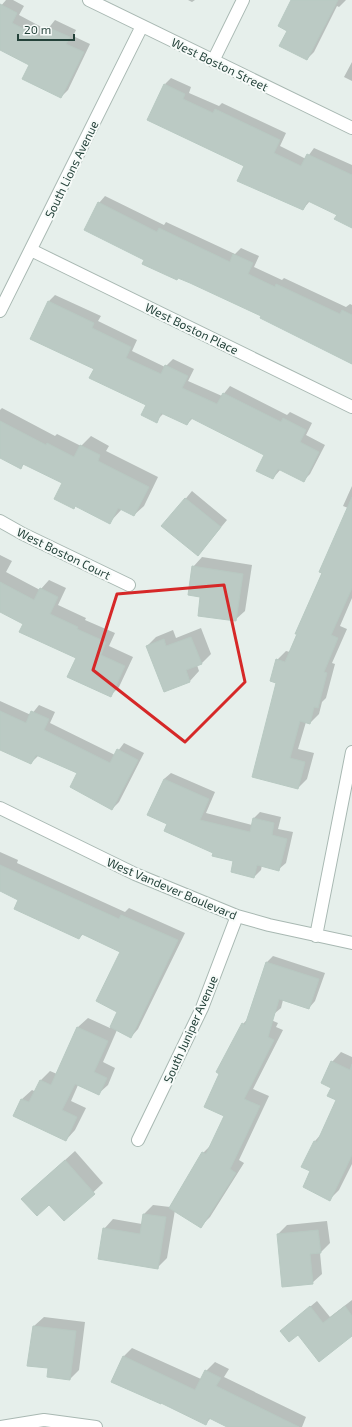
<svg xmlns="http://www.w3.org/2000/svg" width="352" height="1427" font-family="'Exo 2',sans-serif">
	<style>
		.shadow { fill: #0003 }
		.building { fill: #bbcac4; stroke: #b8c9c2 }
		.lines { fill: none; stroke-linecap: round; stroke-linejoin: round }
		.minor-casing { stroke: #a8b8b2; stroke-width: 14 }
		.minor { stroke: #fff; stroke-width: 12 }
		.marked { fill: none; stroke: #d62828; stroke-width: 3; stroke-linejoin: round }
		.labels { text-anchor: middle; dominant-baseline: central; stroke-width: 4; stroke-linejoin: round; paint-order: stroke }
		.street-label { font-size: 12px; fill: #24423a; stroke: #f7fbf9 }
	</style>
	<rect width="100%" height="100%" fill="#e6efeb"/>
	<!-- shadow -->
	<path class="shadow" d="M6,0h7l11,6 -5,9 28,15 8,-10 21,10 -3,6 17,8 -22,46 -7,7 -31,-33 -30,-15v-42z
		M188,0h7l-3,2z
		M292,0h54l-7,7 -2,-1 -23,46 -7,7 -19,-28z
		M352,62v19l-8,-4z
		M171,78l20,9 -2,6 30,13 3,-3 64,30 -6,13 26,13 8,-11 38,17v61l-14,-12 -28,-13 -7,8 -58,-43 -80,-82z
		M105,196l59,29 2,-3 69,32 6,-6 18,8 -5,11 28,13 2,-2 62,29 4,-3 2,1v59l-90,-48 -117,-57 -46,-56z
		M55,295l46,21 -3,5 39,19 -5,11 33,16 8,-8 21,10 -6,12 34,15 8,-10 57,29 3,-3 22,11 -6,12 19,10 -15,29 -6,6 -23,-11 -8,9 -7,-23 -73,-37 -6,6 -23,-11 -8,8 -8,-17 -53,-36 -46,-67z
		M2,408l53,28 2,-2 24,12 10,-10 18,10 -3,5 52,26 -14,29 -10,9 -12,-6 -12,13 -47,-40 -38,-19 -5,5 -20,-11v-47z
		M352,486v112l-12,28 7,3 -15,34 3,1 -9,34 -4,4 -3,12 -9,9 -4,-1 -8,27 16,4 -7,26 -9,9 -45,-12 24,-94v-22l9,-9 4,1 58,-144 -5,-2z
		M192,491l35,29 -29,35 -35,-29z
		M0,555l12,6 -6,11 34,18 9,-10 17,8 -8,17 28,13 -1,2 30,13 -6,13 24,11 -14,30 -9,9 -33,-38 -53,-34 -24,-13z
		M202,557l50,8 -7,46 -10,9 -34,-24 -8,-29z
		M201,628l10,26 -9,9 -5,2 2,6 -9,10 -26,10 -17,-45 9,-9 17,-7 3,8z
		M0,701l31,14 8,-10 16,7 -5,11 65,32 9,-12 20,10 -25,49 -7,7 -34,-36 -39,-18 -8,8 -31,-14z
		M171,773l44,19 -9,21 46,12 2,-7 6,-6 21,5 -3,12 15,3 -7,31 -7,6 -17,-4 -1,5 -7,7 -20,-16 -20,-9 -45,-28 -5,-45z
		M0,852l18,8 -1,3 108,49 4,-4 56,25 -47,96 -7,8 -14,-7 -14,32 12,6 -7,17 -10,9 -20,-9 -7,16 15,7 -11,22 -9,10 -51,-25 7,-16 10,-9 4,2 5,-12 9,-9 7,3 21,-47 10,-9 22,10 8,-17 3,-60 -38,-17 -4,4 -59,-39 -20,-9z
		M273,956l52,17 -10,28 -6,7 -26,-8 -2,8 -7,6 -8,-51z
		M252,1014h5l21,9 -2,4 7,3 -30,59 16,7 -30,64 5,3 -34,54 -9,9 -26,-16 -8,48 -9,9 -54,-38 9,-10 29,5 2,-10 9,-9 17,2 33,-54 10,-10 12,-27 18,-92z
		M341,1052l11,5v107l-13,26 -9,9 -18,-28 -10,-5 13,-25 7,-8 15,-33 -5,-12v-26z
		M75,1151l28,32 -39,37 -15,-16 -17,-14z
		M327,1221l3,22 -10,10 2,21 -10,9 -34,-49 9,-9z
		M317,1301l13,16 22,-17v35l-54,-1 -17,-3z
		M44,1317l41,5 -6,48 -9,9 -21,-12 -15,-41z
		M132,1348l69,31 5,-8 9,-9 14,7 -5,8 82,40 -4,10h-72l-19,-9 -6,6 -82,-67z"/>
	<!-- building -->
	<path class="building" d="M291,0h47l-31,60 -28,-14 8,-15 -9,-5z
		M0,4l17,9 -5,10 30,15 5,-11 23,10 -4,7 18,8 -23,46 -39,-19 7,-14 -29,-15z
		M164,84l21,10 -2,5 30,14 2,-4 65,31 -6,13 27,13 6,-12 45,21v53l-18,-9 3,-4 -29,-14 -5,9 -66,-29 7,-15 -97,-46z
		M98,202l59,30 2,-4 71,34 3,-8 20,9 -5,11 27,13 1,-3 64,30 2,-4 10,5v49l-92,-46 1,-2 -71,-33 -12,-5 -1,2 -35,-16 2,-4 -60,-30z
		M48,301l46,22 -2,5 39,19 -5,11 35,16 4,-9 23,11 -6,12 35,16 6,-11 58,29 2,-4 23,12 -6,12 19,10 -15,30 -26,-13 -5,10 -17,-8 8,-16 -73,-37 -4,7 -26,-12 -4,10 -16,-8 5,-10 -57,-27 5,-9 -64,-30z
		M0,421l46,24 1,-2 27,14 6,-12 20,10 -2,6 51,26 -15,29 -16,-8 -8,16 -35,-18 -1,3 -20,-10 8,-16 -39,-19 -2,5 -21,-11z
		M352,497v91l-21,47 7,3 -14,34 3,1 -9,35 -4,-1 -4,17 -10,-3 -10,37 15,4 -7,27 -46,-12 24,-94 -6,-2 6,-22 9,3 12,-28h-2l27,-61 -3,-1z
		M185,498l36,29 -23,29 -37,-30z
		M192,566l51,8 -7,47 -38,-5 2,-19 -12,-2z
		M0,582l34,18 6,-12 18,9 -8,17 28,13 -1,2 29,13 -5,13 24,11 -14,31 -44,-20 9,-19 -57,-26 4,-8 -23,-12z
		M191,637l11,27 -16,6 4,12 -26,10 -18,-46 18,-7 2,7z
		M0,711l26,12 5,-12 18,8 -5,11 66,33 7,-14 21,11 -26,50 -42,-23 7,-14 -41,-18 -5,9 -31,-14z
		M164,779l45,20 -9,21 50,12 3,-14 21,5 -2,12 15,4 -8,32 -22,-6 -3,13 -23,-6 2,-11 -21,-5 1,-3 -49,-22 3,-7 -20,-9z
		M0,865l119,54 2,-4 57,25 -47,98 -21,-11 7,-15 -21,-11 24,-49 -38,-18 -3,5 -65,-30 4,-9 -18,-9z
		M266,962l53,17 -10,30 -30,-10 -11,38 6,3 -30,59 16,7 -30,63 6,4 -35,55 -32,-20 33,-56 4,2 18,-38 -20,-9 15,-33 -3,-2 26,-49 3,2z
		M77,1027l31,14 -14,31 13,6 -8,17 -24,-11 -13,26 15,7 -11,24 -53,-25 8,-17 8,3 11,-22 11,5z
		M331,1061l19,9 2,-6v91l-22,46 -27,-14 7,-16 -9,-4 13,-26 3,1 19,-42 -9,-4 4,-8 -10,-5z
		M65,1160l30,34 -31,27 -15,-16 -12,11 -16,-17z
		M143,1214l23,3 -8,52 -60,-10 5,-31 37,6z
		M318,1230l3,23 -11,1 3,30 -31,3 -5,-53z
		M310,1306l13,17 22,-17 7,10v20l-33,26 -21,-27 -9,7 -9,-11z
		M33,1326l43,5 -6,49 -23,-3 1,-9 -21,-2z
		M123,1356l72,34 10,-20 16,8 -5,8 83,41h-72l-18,-9 -3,7 -45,-22v1l-50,-22z"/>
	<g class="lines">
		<!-- minor casing -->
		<g class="minor-casing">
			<path id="minor" d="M89,0l263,128
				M213,61l30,-61
				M31,250l321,157
				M0,311l142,-285
				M0,521l23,13 106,51
				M0,808l135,66 102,42 32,9 83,18
				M316,936l36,-184
				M138,1140l64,-132 35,-92
				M0,1427l44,-7 52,7"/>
		</g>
		<!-- minor -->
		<use href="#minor" class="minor"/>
	</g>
	<!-- marked area -->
	<path class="marked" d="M224,585l21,97 -60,60 -92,-72 24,-76z"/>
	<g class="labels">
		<!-- street labels -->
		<g class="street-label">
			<text transform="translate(220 64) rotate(26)">West Boston Street</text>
			<text transform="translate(71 169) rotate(-64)">South Lions Avenue</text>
			<text transform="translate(192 328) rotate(26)">West Boston Place</text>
			<text transform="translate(64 553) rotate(26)">West Boston Court</text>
			<text transform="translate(172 888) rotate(23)">West Vandever Boulevard</text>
			<text transform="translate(190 1029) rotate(-66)">South Juniper Avenue</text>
		</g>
	</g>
	<!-- scale -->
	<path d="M18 34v6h56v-6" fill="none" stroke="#24423a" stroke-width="2"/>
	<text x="24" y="34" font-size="12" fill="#24423a" stroke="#f7fbf9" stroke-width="3" paint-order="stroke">20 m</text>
</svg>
